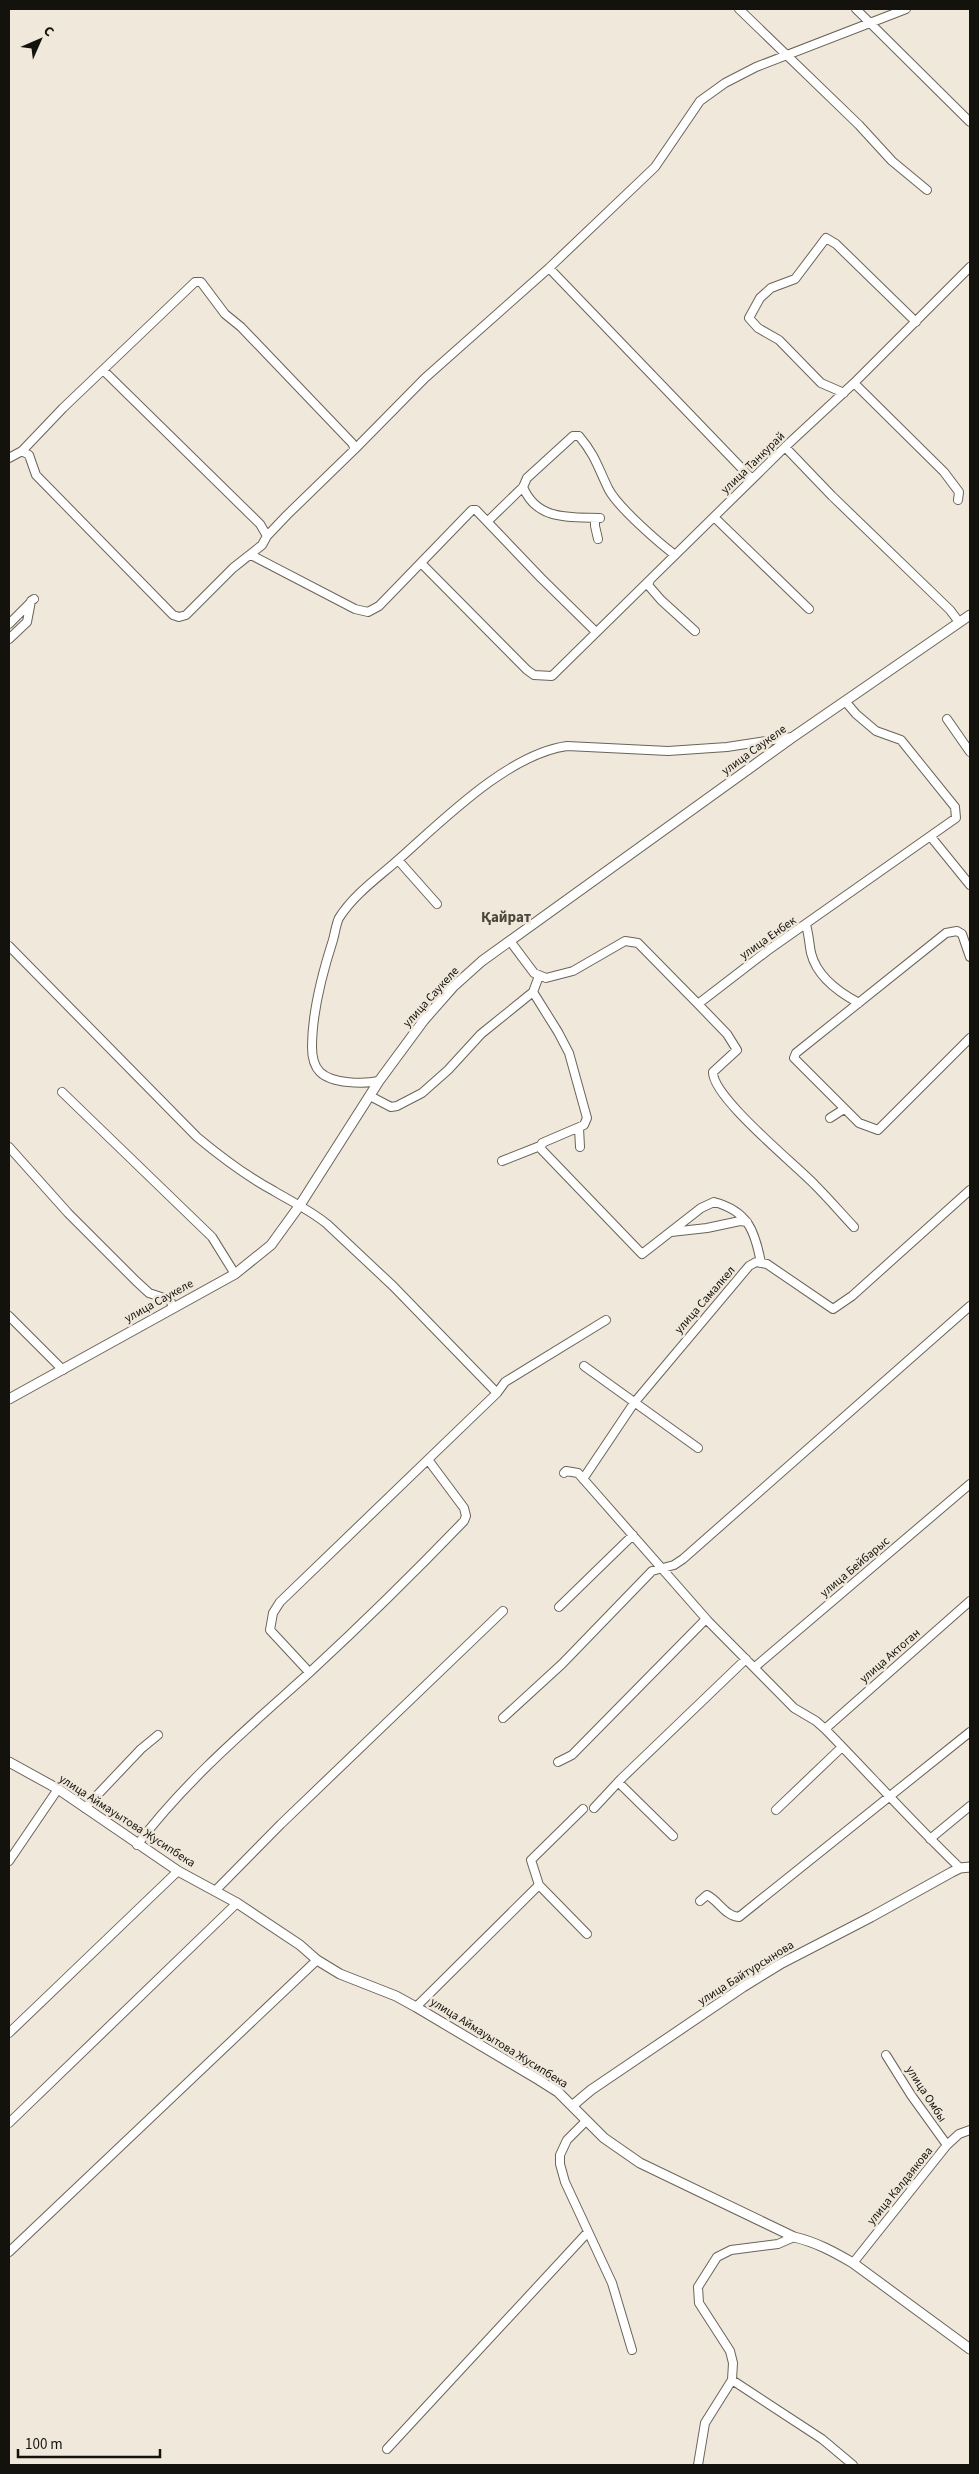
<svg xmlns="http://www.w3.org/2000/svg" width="979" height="2474" font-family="'Source Sans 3',sans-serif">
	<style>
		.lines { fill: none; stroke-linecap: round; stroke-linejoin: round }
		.minor-casing { stroke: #6a6458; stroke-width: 10 }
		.tertiary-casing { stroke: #6a6458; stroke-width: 11 }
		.minor { stroke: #fff; stroke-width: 8 }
		.tertiary { stroke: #fff; stroke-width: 9 }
		.labels { text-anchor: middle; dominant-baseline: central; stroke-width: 5; stroke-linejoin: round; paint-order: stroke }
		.street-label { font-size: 12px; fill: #14120d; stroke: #f0e8db }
		.quarter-label { font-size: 15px; font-weight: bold; fill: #4d463b; stroke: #f0e8db }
	</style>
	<rect width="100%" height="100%" fill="#f0e8db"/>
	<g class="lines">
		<!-- minor casing -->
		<g class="minor-casing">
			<path id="minor" d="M739,9l120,116 33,36 35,29
				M856,9l114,113
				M549,268l203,211
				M104,371l156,153 7,12
				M854,383l90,89 15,20 -1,8
				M844,393l-23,-10 -42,-43 -21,-12 -9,-10 11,-20 11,-10 24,-9 31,-41 10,6 80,78
				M785,447l47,49 118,114 9,12
				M355,449l70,-71 124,-110 106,-101 45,-66 25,-18 31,-16 150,-58
				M9,458l13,-7 41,-43 132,-126h6l24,32 16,13 111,116 3,6 -68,66 -20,21 -5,9 -29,23 -47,47 -7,2 -6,-2 -137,-140 -7,-20 -7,-4
				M523,487c14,34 47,30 77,31
				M714,517l95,92
				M595,518v8l3,13
				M488,521l35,-34 4,-9 46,-42h6c17,20 19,32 30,54 10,18 49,52 66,65
				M251,555l104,54 13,3 11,-6 93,-96h4l65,68 55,54
				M421,563l106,107 7,5 18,1 233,-229 69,-64 116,-116
				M650,580l-2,5 13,15 34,31
				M9,624l21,-21
				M9,639l18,-17 4,-21 3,-2
				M947,719l23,33
				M931,837l39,48
				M398,860l39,44
				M806,925c3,10 3,18 5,28 6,24 27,39 48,50
				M510,941l24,32 12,5 27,-7 52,-30 13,2 60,61 69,-53 189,-133 -1,-11 -54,-67 -25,-9 -20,-17 -11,-13
				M9,946l188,191c24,20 49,39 77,54 18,11 36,19 53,33l66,62 104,107
				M970,957l-8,-23 -5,-3 -11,2 -150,120 -2,5 65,65 19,7 92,-92
				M533,992l25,40 11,21 18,65 -3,7 -42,18 -1,6 101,105 59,-46 13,-6c34,9 41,29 47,61
				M698,1004l29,30 10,16 -24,22c-1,25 83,93 102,113 13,13 26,28 39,42
				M379,1081c-15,3 -47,3 -59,-9 -6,-6 -8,-16 -8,-25 0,-35 10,-73 21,-107 2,-7 3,-16 6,-22 15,-24 40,-41 60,-59 43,-38 109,-105 168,-113l101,5 59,-4 65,-10
				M62,1092l150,145 23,37
				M370,1096l21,11 6,-1 25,-13 26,-23 33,-36 52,-42 6,-16
				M830,1118l14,-9
				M579,1128l1,19
				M9,1147l59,66 68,68 13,12 21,7 3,7
				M502,1161l38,-15
				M671,1232l36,-4 33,-7 7,1
				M9,1316l54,54
				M584,1366l114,82
				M564,1473l2,-2 12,2 130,148 86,87 22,13 9,8c45,46 88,94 135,139
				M583,1479l51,-76 115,-137 7,-4 11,2 66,45 19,-13 118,-106
				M559,1607l74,-72
				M755,1667l215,-183
				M309,1672l-39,-42 3,-17 7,-11 217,-209 8,-11 101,-62
				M503,1718l59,-54 90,-93 22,-6 9,-6 287,-253
				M825,1729l145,-128
				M558,1762l14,-7 134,-136
				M618,1782l55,54
				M85,1808l56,-59 17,-14
				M594,1808l27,-29 125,-120
				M776,1810l66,-63
				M930,1839l40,-33
				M137,1845c49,-65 112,-118 172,-172 53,-49 105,-100 155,-152l2,-5 -2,-8 -35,-47
				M9,1861l49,-72
				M539,1885l48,49
				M215,1891l66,-67 222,-213
				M700,1901l7,-6c12,6 18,21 32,22l231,-185
				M416,2007l123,-122 -8,-25 52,-51
				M9,2033l169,-162
				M886,2055l25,40 36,50
				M586,2121l-19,19 -7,15v9l5,18 47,101 20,67
				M9,2123l228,-220
				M9,2252l308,-292
				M853,2263l94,-118 12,-11 11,-4
				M732,2380l90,59 31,26
				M387,2449l201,-217
				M698,2465l7,-42 27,-43 1,-17 -3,-12 -31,-48 -1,-16 19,-30 14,-7 47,-6 16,-7"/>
		</g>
		<!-- tertiary casing -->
		<g class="tertiary-casing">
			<path id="tertiary" d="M9,1399l226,-125 36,-29 29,-40 79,-124 45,-61 29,-33 29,-26 311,-224 177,-122
				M9,1762l49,27 120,82 59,32 63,42 17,15 23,14 56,22 20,11 123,73 19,12 46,46 36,25 154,74c22,5 40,15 59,26l117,86
				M572,2106l19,-16 152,-103 39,-24 89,-46 81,-45 8,-4 10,-1"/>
		</g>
		<!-- minor -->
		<use href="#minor" class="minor"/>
		<!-- tertiary -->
		<use href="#tertiary" class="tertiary"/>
	</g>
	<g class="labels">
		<!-- street labels -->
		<g class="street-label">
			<text transform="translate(753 463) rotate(-44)">улица Танкурай</text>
			<text transform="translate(754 750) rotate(-36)">улица Саукеле</text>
			<text transform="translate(768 938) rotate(-35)">улица Енбек</text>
			<text transform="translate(431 997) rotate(-48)">улица Саукеле</text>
			<text transform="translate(705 1300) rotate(-49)">улица Самалкел</text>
			<text transform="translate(159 1301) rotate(-29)">улица Саукеле</text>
			<text transform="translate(855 1567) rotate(-40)">улица Бейбарыс</text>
			<text transform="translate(890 1656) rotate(-41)">улица Актоган</text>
			<text transform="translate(127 1821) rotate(33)">улица Аймауытова Жусипбека</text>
			<text transform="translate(746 1973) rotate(-32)">улица Байтурсынова</text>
			<text transform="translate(499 2043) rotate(32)">улица Аймауытова Жусипбека</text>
			<text transform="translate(926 2094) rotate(57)">улица Омбы</text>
			<text transform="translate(900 2186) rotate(-51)">улица Калдаякова</text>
		</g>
		<!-- quarter labels -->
		<g class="quarter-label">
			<text x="506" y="917">Қайрат</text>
		</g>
	</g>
	<!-- border -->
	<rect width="979" height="2474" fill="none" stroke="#14120d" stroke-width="20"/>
	<!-- north arrow -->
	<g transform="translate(40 40) rotate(45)" stroke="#f0e8db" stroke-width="4" paint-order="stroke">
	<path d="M0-4L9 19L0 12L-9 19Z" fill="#14120d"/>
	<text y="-8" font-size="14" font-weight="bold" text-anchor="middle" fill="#14120d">С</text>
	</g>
	<!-- scale -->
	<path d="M18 2449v8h142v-8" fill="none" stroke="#14120d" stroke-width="2.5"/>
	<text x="25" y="2449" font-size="15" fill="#14120d" stroke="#f0e8db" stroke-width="4" paint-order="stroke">100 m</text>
</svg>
